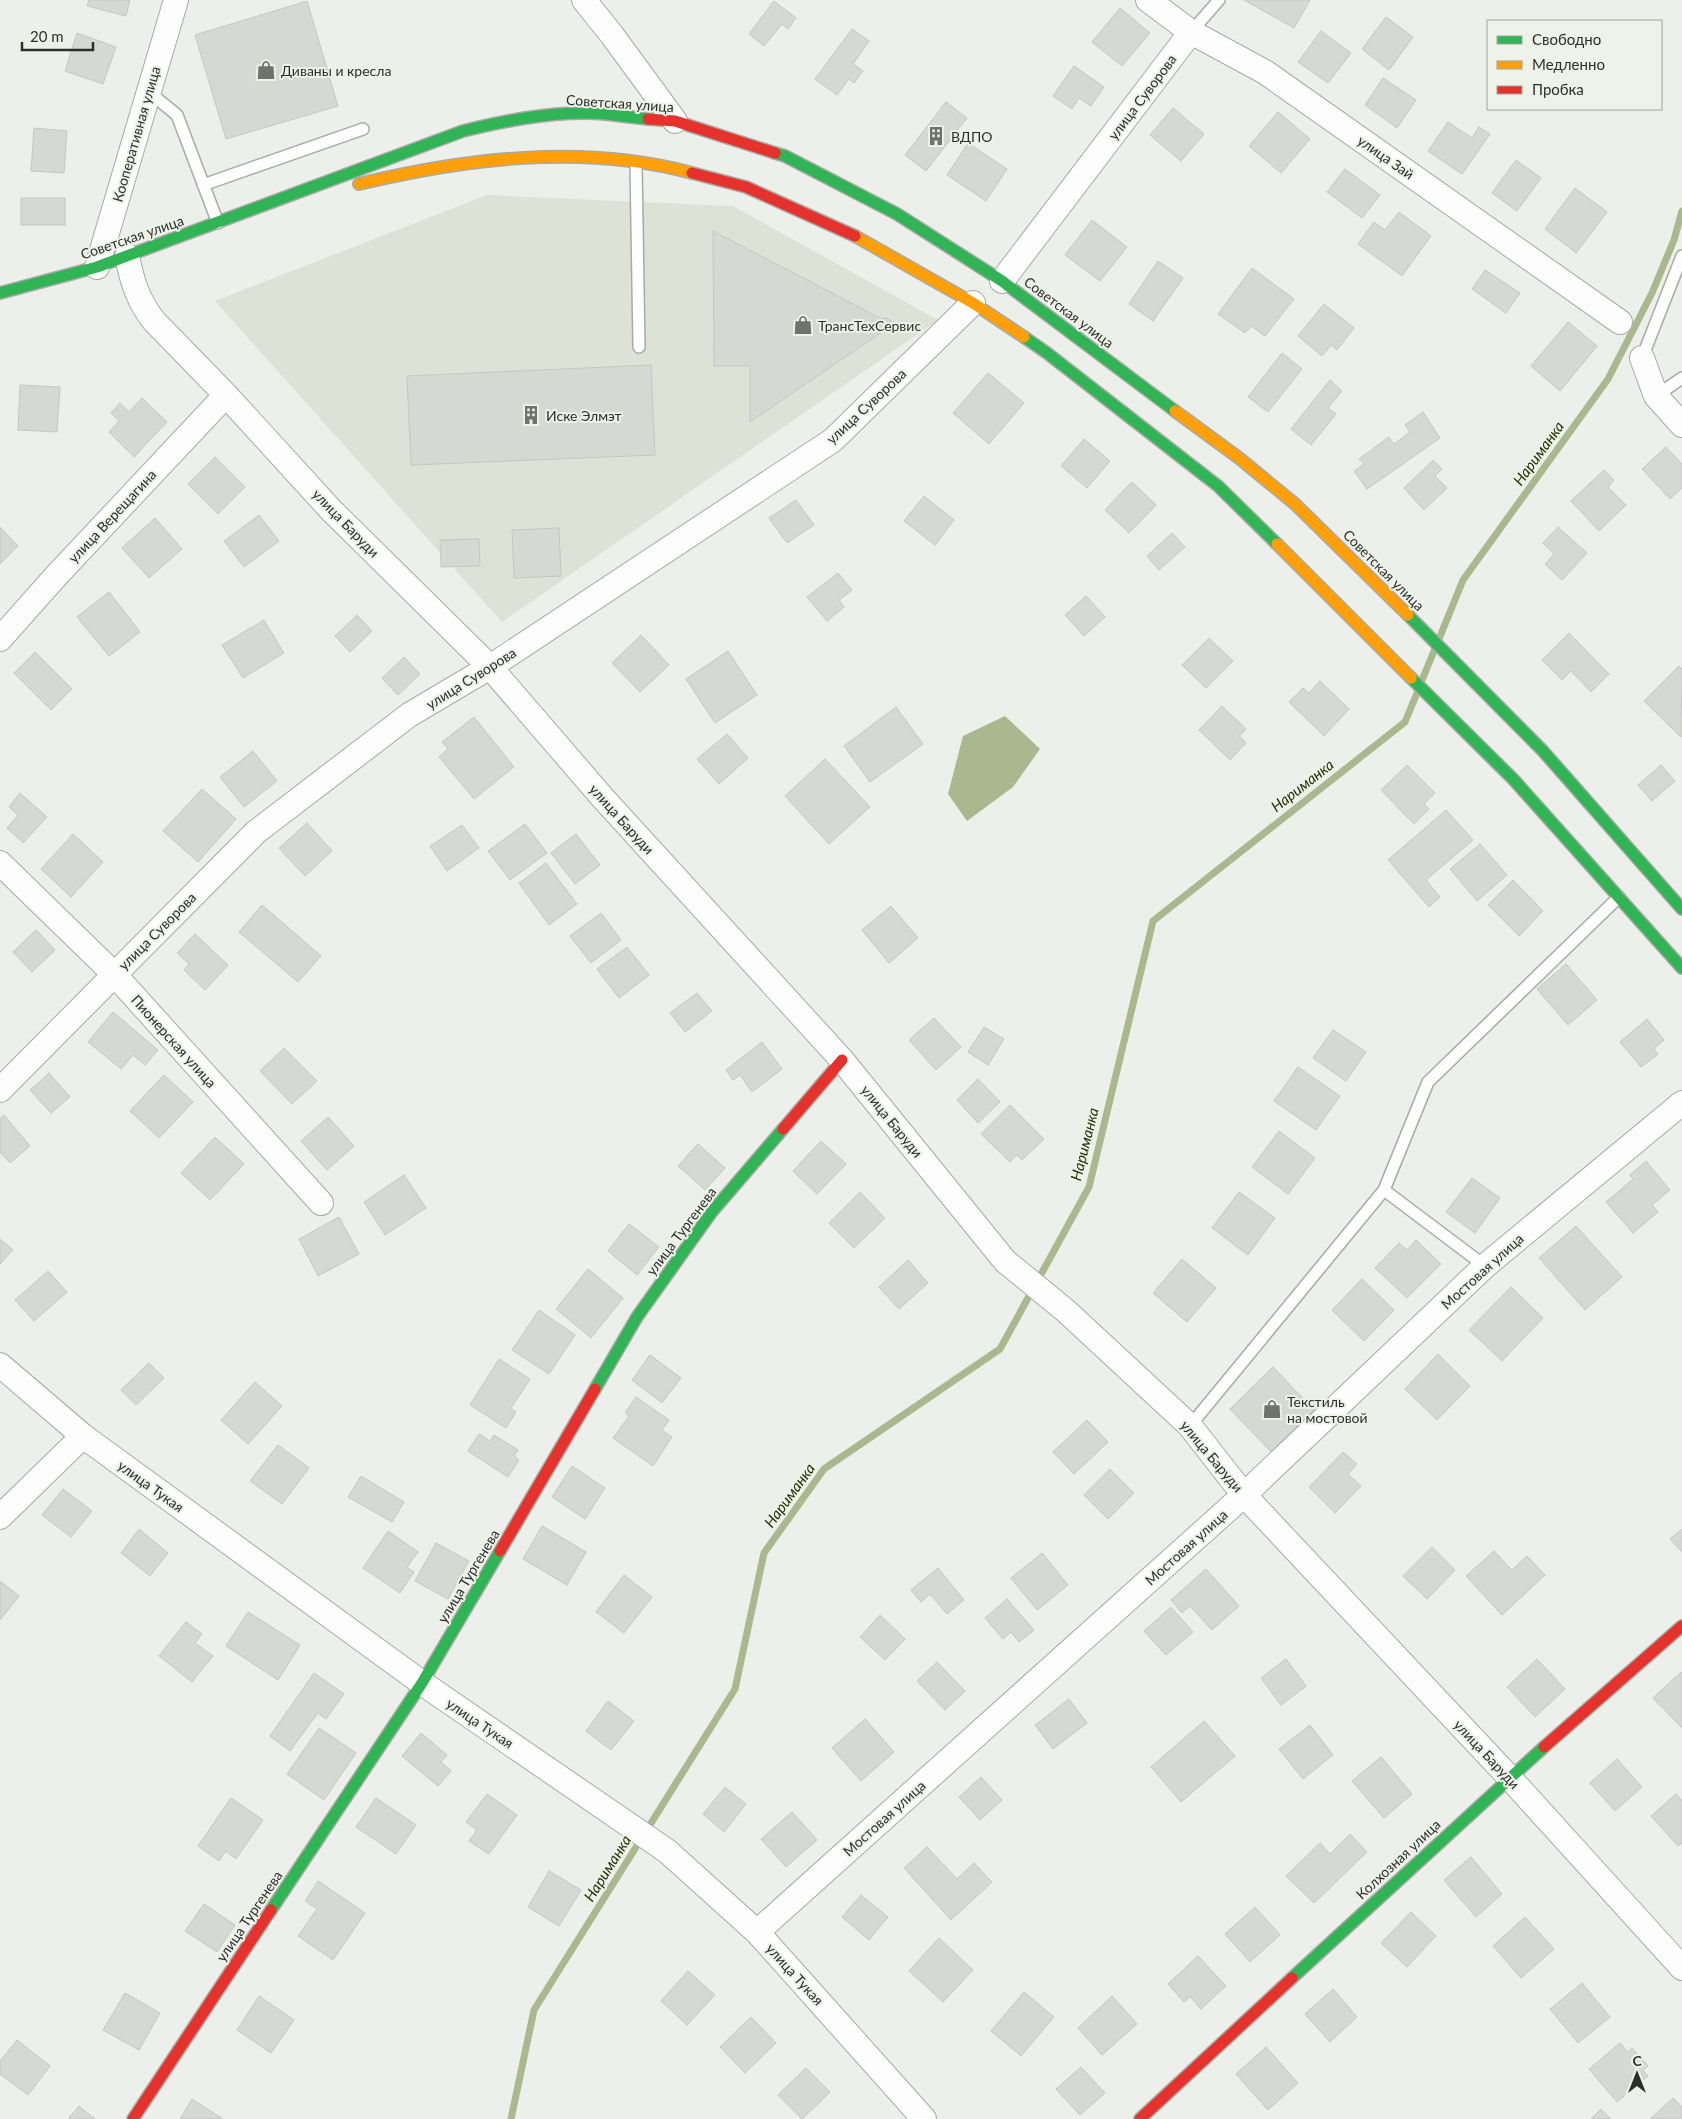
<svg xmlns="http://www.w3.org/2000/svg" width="1682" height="2119" font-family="Lato,sans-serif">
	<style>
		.built { fill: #dde2d6 }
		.water { fill: #a9b88e }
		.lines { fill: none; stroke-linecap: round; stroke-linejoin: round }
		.stream { stroke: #a9b88e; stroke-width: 7 }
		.building { fill: #d6d8d3; stroke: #c4c7c2 }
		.lane-casing { stroke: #a8aaa5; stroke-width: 14 }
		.street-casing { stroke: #a8aaa5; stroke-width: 26 }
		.fast-casing { stroke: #a8aaa5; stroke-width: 14 }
		.slow-casing { stroke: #a8aaa5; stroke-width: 14 }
		.jam-casing { stroke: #a8aaa5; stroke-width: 14 }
		.lane { stroke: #fcfdfc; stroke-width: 11 }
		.street { stroke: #fcfdfc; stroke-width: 24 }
		.fast { stroke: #30b455; stroke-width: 11 }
		.slow { stroke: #ff9f0a; stroke-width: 11 }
		.jam { stroke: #e5322d; stroke-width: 11 }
		.labels { text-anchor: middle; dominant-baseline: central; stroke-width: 4; stroke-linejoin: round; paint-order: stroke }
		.poi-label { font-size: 14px; fill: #2c2e2a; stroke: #eef2e8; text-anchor: start }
		.street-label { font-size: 14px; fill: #2c2e2a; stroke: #eef2e8 }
		.water-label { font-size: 15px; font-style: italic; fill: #253104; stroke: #eef2e8 }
	</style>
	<rect width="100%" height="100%" fill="#edf0ea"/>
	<!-- built -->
	<path class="built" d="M487,195l246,11 205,114 -436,302 -287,-321z"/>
	<!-- water -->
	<path class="water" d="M1005,716l35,33 -27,38 -46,34 -19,-27 15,-58z"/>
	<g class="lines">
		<!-- stream -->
		<path class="stream" d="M1439,639l24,-59 145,-201 44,-86 22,-53 8,-29
			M1422,680l12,-29
			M511,2119l23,-109 201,-321 29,-136 60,-84 176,-120 89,-162 64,-266 252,-199 12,-29"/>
	</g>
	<!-- building -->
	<path class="building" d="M89,0h41l-4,16 -39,-10z
		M1244,0h66l-16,28z
		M307,1l31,105 -112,33 -31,-104z
		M774,1l22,17 -8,11 -6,-5 -18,22 -15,-12z
		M1120,8l30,25 -28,33 -30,-24z
		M1386,17l27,20 -24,33 -27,-21z
		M852,29l17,12 -16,23 10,7 -9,12 -5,-4 -12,16 -22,-16z
		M1321,31l30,22 -23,30 -30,-21z
		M77,33l39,14 -13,37 -38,-13z
		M1074,66l30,21 -13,19 -12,-8 -7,11 -19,-13z
		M1383,78l33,22 -19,28 -32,-23z
		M946,102l21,16 -41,53 -21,-16z
		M1173,108l31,26 -23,27 -31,-26z
		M1278,112l32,27 -29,34 -32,-27z
		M1448,122l24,16 7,-11 11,7 -28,40 -34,-23z
		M34,128l33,3 -3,42 -33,-2z
		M968,143l39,26 -21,32 -39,-26z
		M1516,160l25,18 -24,33 -25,-18z
		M1345,169l35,26 -18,23 -35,-26z
		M1575,188l32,24 -31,41 -31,-24z
		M21,198h44v27h-44z
		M1399,212l32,24 -29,40 -44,-32 16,-22 11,8z
		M1092,220l35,27 -27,34 -35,-26z
		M713,231l169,88 5,-1 5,4 1,6 -3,4h-8l-132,90v-56h-36z
		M1158,261l25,17 -30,43 -24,-17z
		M1252,268l42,31 -29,37 -14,-10 -6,7 -27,-19z
		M1485,270l35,23 -14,20 -34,-24z
		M1324,304l30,24 -17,22 -6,-5 -9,11 -24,-20z
		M1568,322l29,24 -37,45 -29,-25z
		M1282,353l20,16 -34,43 -20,-15z
		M651,365l4,90 -244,10 -4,-89z
		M988,373l36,30 -35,41 -36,-31z
		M1330,380l12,11 -14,17 8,6 -25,31 -20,-16z
		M20,385l40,2 -3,45 -39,-2z
		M142,398l25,24 -33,35 -25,-25 10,-11 -8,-8 9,-10 9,9z
		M1423,412l17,26 -73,51 -13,-18 10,-7 -5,-5 30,-22 5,7 16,-12 -5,-7z
		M1084,439l26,22 -23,27 -26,-22z
		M1666,447l16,17v24l-12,11 -28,-30z
		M215,457l30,30 -27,27 -30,-30z
		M1433,460l9,9 -7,7 12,12 -23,22 -20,-22z
		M1604,470l10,10 -6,7 18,18 -27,26 -28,-30z
		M1132,482l24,23 -27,28 -24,-23z
		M924,496l30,24 -19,25 -31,-24z
		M796,500l18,25 -27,18 -18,-25z
		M259,515l20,26 -35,26 -20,-26z
		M155,518l27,31 -33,29 -27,-30z
		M0,527l18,19 -18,18z
		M1558,527l29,26 -25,27 -17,-16 9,-10 -11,-11z
		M559,528l2,48 -47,2 -2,-48z
		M1172,533l13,14 -26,23 -12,-14z
		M479,539l1,27 -39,1 -1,-27z
		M838,573l14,17 -13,10 5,7 -17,14 -20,-24z
		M109,592l31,40 -31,24 -32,-39z
		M1086,596l19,21 -21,19 -19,-21z
		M357,615l15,16 -22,21 -15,-16z
		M264,620l20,33 -41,25 -21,-33z
		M1569,633l40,41 -18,18 -20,-21 -9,9 -20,-20z
		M641,635l28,30 -29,27 -28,-29z
		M1209,638l24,23 -27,27 -24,-23z
		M728,651l29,44 -42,28 -29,-44z
		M35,652l37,37 -21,21 -37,-37z
		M404,657l16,17 -22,21 -16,-17z
		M1679,666l3,3 -1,68 -37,-36z
		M1320,681l29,28 -25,27 -35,-34 14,-14 6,5z
		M1222,706l24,23 -7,7 7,7 -16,17 -31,-30z
		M896,707l27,37 -53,38 -26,-36z
		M474,717l40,50 -40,32 -35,-42 9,-8 -6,-7z
		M727,734l21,24 -29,26 -22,-25z
		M253,751l24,30 -33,26 -24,-30z
		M825,759l45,48 -41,37 -44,-48z
		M1407,765l28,28 -11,11 5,5 -15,15 -33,-34z
		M1661,765l14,16 -23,20 -14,-16z
		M202,789l34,30 -38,43 -35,-31z
		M20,793l27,24 -24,26 -16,-15 11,-13 -9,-8z
		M1446,810l27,30 -47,40 14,17 -11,10 -41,-47z
		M307,823l25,28 -27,25 -26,-28z
		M525,824l22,29 -37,27 -22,-29z
		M462,825l17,23 -32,23 -17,-25z
		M73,834l30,28 -32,35 -30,-28z
		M576,834l24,31 -25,19 -24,-31z
		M1480,844l27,31 -30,26 -27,-32z
		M546,863l31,41 -28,21 -30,-42z
		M1513,880l30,31 -24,25 -31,-31z
		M262,905l59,51 -23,26 -59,-50z
		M891,906l27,32 -29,25 -27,-33z
		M601,913l20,27 -30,23 -21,-27z
		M36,930l19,20 -23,22 -19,-20z
		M195,934l33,31 -23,25 -21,-20 5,-6 -12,-11z
		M627,947l22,28 -30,23 -22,-29z
		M1566,964l31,36 -29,25 -31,-36z
		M697,993l15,18 -27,21 -15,-19z
		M113,1012l45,38 -13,15 -12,-10 -12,14 -33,-27z
		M934,1018l27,29 -25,23 -27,-30z
		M1647,1019l17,21 -10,9 4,5 -17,13 -21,-25z
		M984,1027l20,12 -16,26 -20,-13z
		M1333,1030l33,22 -20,29 -33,-23z
		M762,1042l20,27 -30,23 -12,-17 -7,5 -7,-10z
		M284,1048l33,33 -25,23 -32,-33z
		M1298,1067l42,29 -24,34 -42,-29z
		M49,1073l21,24 -19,16 -21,-23z
		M164,1075l29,27 -34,36 -29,-27z
		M978,1079l22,23 -22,21 -21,-23z
		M1010,1105l34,34 -22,21 -5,-5 -7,7 -29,-28z
		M4,1115l26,31 -20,17 -10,-11v-33z
		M328,1117l26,29 -27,24 -26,-29z
		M1279,1131l36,27 -27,36 -36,-27z
		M215,1137l29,27 -34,36 -29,-27z
		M821,1141l25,23 -29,30 -24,-23z
		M698,1144l27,24 -20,22 -27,-24z
		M1646,1161l24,29 -18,15 6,7 -25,21 -27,-31 27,-23 -3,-4z
		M404,1175l22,33 -41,27 -21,-33z
		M1472,1178l28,20 -25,35 -29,-21z
		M860,1192l25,26 -31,30 -25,-25z
		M1239,1192l36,26 -27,37 -36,-27z
		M339,1217l20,37 -41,22 -19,-37z
		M629,1224l30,23 -22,28 -29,-24z
		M1576,1226l46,51 -37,33 -46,-52z
		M0,1239l13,11 -13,14z
		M1416,1240l25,24 -34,34 -32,-30 24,-25 8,7z
		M1182,1259l34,29 -29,34 -34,-29z
		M908,1260l20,23 -29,26 -20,-22z
		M588,1269l35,29 -32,40 -35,-29z
		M48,1271l19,21 -33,29 -19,-21z
		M1362,1279l32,31 -30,31 -32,-31z
		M1511,1287l32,31 -41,43 -33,-31z
		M539,1310l36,25 -26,39 -37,-24z
		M1438,1354l32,32 -33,34 -32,-31z
		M650,1355l31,23 -19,25 -30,-23z
		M499,1359l31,20 -19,29 5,4 -10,16 -36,-23z
		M149,1363l15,15 -28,27 -15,-15z
		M1273,1367l41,43 -43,42 -41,-43z
		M255,1382l27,24 -34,38 -27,-24z
		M636,1397l33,23 -7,10 10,7 -19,29 -40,-28 16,-22 -4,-3z
		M1087,1420l21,22 -34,32 -21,-22z
		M479,1434l11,7 4,-6 24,15 -4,6 5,4 -11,17 -40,-26z
		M278,1445l31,23 -27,36 -32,-23z
		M1343,1452l14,12 -9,10 13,12 -26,27 -26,-26z
		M572,1466l33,22 -20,31 -33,-22z
		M1110,1469l24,24 -26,26 -24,-24z
		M361,1476l43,26 -12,20 -44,-25z
		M63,1489l29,22 -21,26 -29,-22z
		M542,1526l44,26 -19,33 -44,-26z
		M139,1529l29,24 -18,23 -29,-23z
		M1682,1529v23l-12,-13z
		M388,1531l30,21 -11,15 7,5 -14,21 -37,-25z
		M436,1543l33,18 -21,38 -33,-18z
		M1432,1547l23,23 -28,29 -24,-23z
		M1494,1551l18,19 15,-14 18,19 -43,40 -36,-39z
		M1042,1553l26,32 -31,25 -26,-32z
		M938,1568l26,32 -17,14 -17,-20 -9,8 -10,-12z
		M1206,1569l33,37 -27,24 -22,-24 -8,7 -11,-13z
		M624,1575l28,22 -28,36 -28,-21z
		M0,1581l19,15 -19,24z
		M1007,1599l27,31 -15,12 -8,-10 -8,7 -18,-21z
		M1171,1607l22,25 -27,23 -22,-24z
		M248,1612l52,33 -22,35 -52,-34z
		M880,1615l25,24 -20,21 -25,-23z
		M186,1622l16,12 -7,9 18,13 -21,26 -33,-26z
		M1286,1659l20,27 -25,19 -20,-27z
		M1537,1659l28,30 -30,28 -28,-30z
		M937,1662l28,29 -20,19 -28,-29z
		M1681,1672l1,1v55l-29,-30z
		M314,1673l30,21 -18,25 -8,-6 -28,38 -20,-15z
		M1069,1699l18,24 -34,26 -18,-24z
		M608,1701l26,20 -23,29 -25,-19z
		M865,1719l29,33 -33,29 -29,-33z
		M1204,1721l31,35 -54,46 -30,-35z
		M1310,1725l23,30 -30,24 -24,-30z
		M319,1728l37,25 -32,47 -37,-26z
		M421,1733l26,22 -6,7 10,9 -13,15 -36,-30z
		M1381,1757l31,37 -28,24 -32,-37z
		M1617,1759l25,28 -27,24 -25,-28z
		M981,1777l21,23 -22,20 -21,-23z
		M725,1787l21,17 -22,28 -21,-18z
		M487,1794l30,21 -28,39 -20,-13 8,-11 -11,-8z
		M1676,1794l6,7v42l-4,3 -27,-30z
		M231,1798l32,22 -27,39 -10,-8 -7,10 -21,-15z
		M376,1798l40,27 -20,29 -40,-27z
		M792,1812l25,28 -31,27 -25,-28z
		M1350,1834l17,18 -53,51 -28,-27 34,-33 10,11z
		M927,1847l30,32 17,-16 18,19 -41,38 -47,-52z
		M1471,1857l31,37 -26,23 -32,-37z
		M549,1871l32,19 -22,36 -31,-19z
		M318,1881l47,32 -32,47 -35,-24 19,-27 -12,-8z
		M861,1895l27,22 -19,23 -27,-23z
		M204,1904l31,21 -18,27 -32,-21z
		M1255,1907l25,28 -30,27 -25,-28z
		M1411,1912l25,24 -29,31 -26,-24z
		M1525,1917l29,32 -33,29 -28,-32z
		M939,1938l34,32 -30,32 -34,-31z
		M1198,1956l28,30 -25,23 -11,-12 -6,5 -16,-18z
		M688,1971l27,24 -28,30 -26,-24z
		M1582,1983l28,34 -32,26 -28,-34z
		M1333,1989l24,28 -27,25 -25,-28z
		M1024,1992l30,25 -33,39 -30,-25z
		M125,1993l35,20 -21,37 -36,-20z
		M259,1996l35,24 -23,33 -34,-23z
		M1112,1996l25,28 -35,31 -24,-27z
		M751,2017l25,26 -31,30 -25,-26z
		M17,2040l33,26 -22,29 -28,-21v-13z
		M1620,2043l8,9 4,-4 16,18 -5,4 5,6 -31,26 -28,-33z
		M1266,2047l32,36 -30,27 -32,-36z
		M1081,2067l24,26 -25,22 -24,-26z
		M806,2068l24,24 -28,27 -24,-24z
		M1673,2098l9,9v12h-32z
		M192,2099l31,20h-43z
		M79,2106l16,13h-27z
		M1601,2109l10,10h-20z"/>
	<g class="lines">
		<!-- lane casing -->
		<g class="lane-casing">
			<path id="lane" d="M1191,32l28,-32
				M149,92l28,23 41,108
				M636,163l3,184
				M203,185l160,-56
				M1642,358l40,-102
				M1656,396l26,-18
				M1384,1190l101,76
				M1190,1426l194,-236 44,-108 191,-185"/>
		</g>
		<!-- street casing -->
		<g class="street-casing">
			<path id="street" d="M584,0l28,35 63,86
				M1148,0l43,32 74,40 355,250
				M127,256c5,25 11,45 27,65l72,74 105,115 159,157 112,130 240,263 163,201 61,50 124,115 54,69 265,282 173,191
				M97,267l79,-267
				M1002,281l189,-249
				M1642,358l14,38 26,29
				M0,639l56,-63 170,-181
				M0,863l114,111 207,229
				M0,1090l256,-258 153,-117 81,-48 343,-227 140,-137
				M0,1365l83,71 339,247 245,168 90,81 167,187
				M0,1517l83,-81
				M757,1932l487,-437 241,-229 197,-163"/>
		</g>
		<!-- fast casing -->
		<g class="fast-casing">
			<path id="fast" d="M775,153l10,3 112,58 105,67 173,130
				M0,293l97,-26 366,-136c41,-10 80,-18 123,-18 20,0 41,4 62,6
				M1024,337l23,16 171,133 59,58
				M1408,615l135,136 139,158
				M1411,678l103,102 168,188
				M595,1389l42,-72 74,-104 72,-84
				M271,1910l151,-227 78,-132
				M1292,1978l252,-231"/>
		</g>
		<!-- slow casing -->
		<g class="slow-casing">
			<path id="slow" d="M359,184c108,-26 224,-40 333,-11
				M855,236l118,67 51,34
				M1175,411l64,47 56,46 113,111
				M1277,544l134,134"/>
		</g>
		<!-- jam casing -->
		<g class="jam-casing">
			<path id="jam" d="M648,119l27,2 100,32
				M692,173l54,14 109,49
				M783,1129l59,-69
				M500,1551l95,-162
				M1544,1747l138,-121
				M133,2119l138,-209
				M1140,2119l152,-141"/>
		</g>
		<!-- lane -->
		<use href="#lane" class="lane"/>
		<!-- street -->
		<use href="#street" class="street"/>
		<!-- fast -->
		<use href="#fast" class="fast"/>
		<!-- slow -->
		<use href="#slow" class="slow"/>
		<!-- jam -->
		<use href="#jam" class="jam"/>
	</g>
	<!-- icons -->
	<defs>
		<g id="shop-bare" transform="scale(1.5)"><path d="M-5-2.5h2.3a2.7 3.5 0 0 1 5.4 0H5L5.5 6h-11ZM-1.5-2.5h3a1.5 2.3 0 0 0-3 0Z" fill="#70726d" stroke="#eef2e8" stroke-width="2.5" paint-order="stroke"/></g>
		<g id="building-bare" transform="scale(1.5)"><path d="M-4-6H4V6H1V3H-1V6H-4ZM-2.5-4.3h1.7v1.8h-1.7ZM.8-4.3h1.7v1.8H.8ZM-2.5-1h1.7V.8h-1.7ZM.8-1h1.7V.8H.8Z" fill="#70726d" stroke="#eef2e8" stroke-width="2.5" paint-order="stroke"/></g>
	</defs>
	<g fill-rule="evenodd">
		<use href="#shop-bare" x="266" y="70"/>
		<use href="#building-bare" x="936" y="136"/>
		<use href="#shop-bare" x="803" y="325"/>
		<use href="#building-bare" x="531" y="415"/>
		<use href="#shop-bare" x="1272" y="1409"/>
	</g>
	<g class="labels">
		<!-- poi labels -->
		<g class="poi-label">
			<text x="281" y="70">Диваны и кресла</text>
			<text x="951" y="136">ВДПО</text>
			<text x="818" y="325">ТрансТехСервис</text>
			<text x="546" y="415">Иске Элмэт</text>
			<text x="1287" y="1401">Текстиль<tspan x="1287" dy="16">на мостовой</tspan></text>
		</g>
		<!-- street labels -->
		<g class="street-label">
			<text transform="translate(1142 97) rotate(-53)">улица Суворова</text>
			<text transform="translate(620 103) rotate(4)">Советская улица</text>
			<text transform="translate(136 134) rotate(-74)">Кооперативная улица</text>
			<text transform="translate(1386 157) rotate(35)">улица Зай</text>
			<text transform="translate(132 237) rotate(-19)">Советская улица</text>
			<text transform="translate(1069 312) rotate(37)">Советская улица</text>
			<text transform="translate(866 406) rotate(-43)">улица Суворова</text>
			<text transform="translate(112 516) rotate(-47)">улица Верещагина</text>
			<text transform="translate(346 523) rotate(46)">улица Баруди</text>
			<text transform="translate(1384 570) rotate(45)">Советская улица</text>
			<text transform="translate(471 678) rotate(-32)">улица Суворова</text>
			<text transform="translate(622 819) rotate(48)">улица Баруди</text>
			<text transform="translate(157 931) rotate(-45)">улица Суворова</text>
			<text transform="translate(174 1041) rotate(48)">Пионерская улица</text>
			<text transform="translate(892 1121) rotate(51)">улица Баруди</text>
			<text transform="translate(681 1231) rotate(-53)">улица Тургенева</text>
			<text transform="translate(1482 1271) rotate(-42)">Мостовая улица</text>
			<text transform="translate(1212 1456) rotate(50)">улица Баруди</text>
			<text transform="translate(151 1486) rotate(36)">улица Тукая</text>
			<text transform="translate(1186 1547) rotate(-42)">Мостовая улица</text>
			<text transform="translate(468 1576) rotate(-59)">улица Тургенева</text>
			<text transform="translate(480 1723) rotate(34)">улица Тукая</text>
			<text transform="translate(1487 1754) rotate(47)">улица Баруди</text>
			<text transform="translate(884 1818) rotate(-42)">Мостовая улица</text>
			<text transform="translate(1398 1859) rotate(-43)">Колхозная улица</text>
			<text transform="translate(249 1916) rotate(-56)">улица Тургенева</text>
			<text transform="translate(795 1974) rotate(48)">улица Тукая</text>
		</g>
		<!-- water labels -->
		<g class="water-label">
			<text transform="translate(1538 453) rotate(-54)">Нариманка</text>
			<text transform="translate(1302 785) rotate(-38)">Нариманка</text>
			<text transform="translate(1084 1144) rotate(-76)">Нариманка</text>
			<text transform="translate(789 1495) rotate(-54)">Нариманка</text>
			<text transform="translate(607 1868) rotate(-58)">Нариманка</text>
		</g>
	</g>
	<!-- legend -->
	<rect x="1487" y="20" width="175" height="90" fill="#eef2e8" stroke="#a0a49c"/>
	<rect x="1497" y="36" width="25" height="8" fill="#30b455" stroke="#a0a49c"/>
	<text x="1532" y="45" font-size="15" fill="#2c2e2a">Свободно</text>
	<rect x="1497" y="61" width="25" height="8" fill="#ff9f0a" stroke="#a0a49c"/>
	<text x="1532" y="70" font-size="15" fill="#2c2e2a">Медленно</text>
	<rect x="1497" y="86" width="25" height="8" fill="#e5322d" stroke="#a0a49c"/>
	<text x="1532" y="95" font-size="15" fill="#2c2e2a">Пробка</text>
	<!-- north arrow -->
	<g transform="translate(1637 2074)" stroke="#eef2e8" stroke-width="4" paint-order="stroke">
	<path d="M0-4L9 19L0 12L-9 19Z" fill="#2c2e2a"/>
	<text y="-8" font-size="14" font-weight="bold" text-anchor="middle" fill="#2c2e2a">С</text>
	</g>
	<!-- scale -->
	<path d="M22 42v8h71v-8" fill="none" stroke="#2c2e2a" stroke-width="2.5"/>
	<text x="30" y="42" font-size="15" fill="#2c2e2a" stroke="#eef2e8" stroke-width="4" paint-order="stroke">20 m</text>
</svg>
